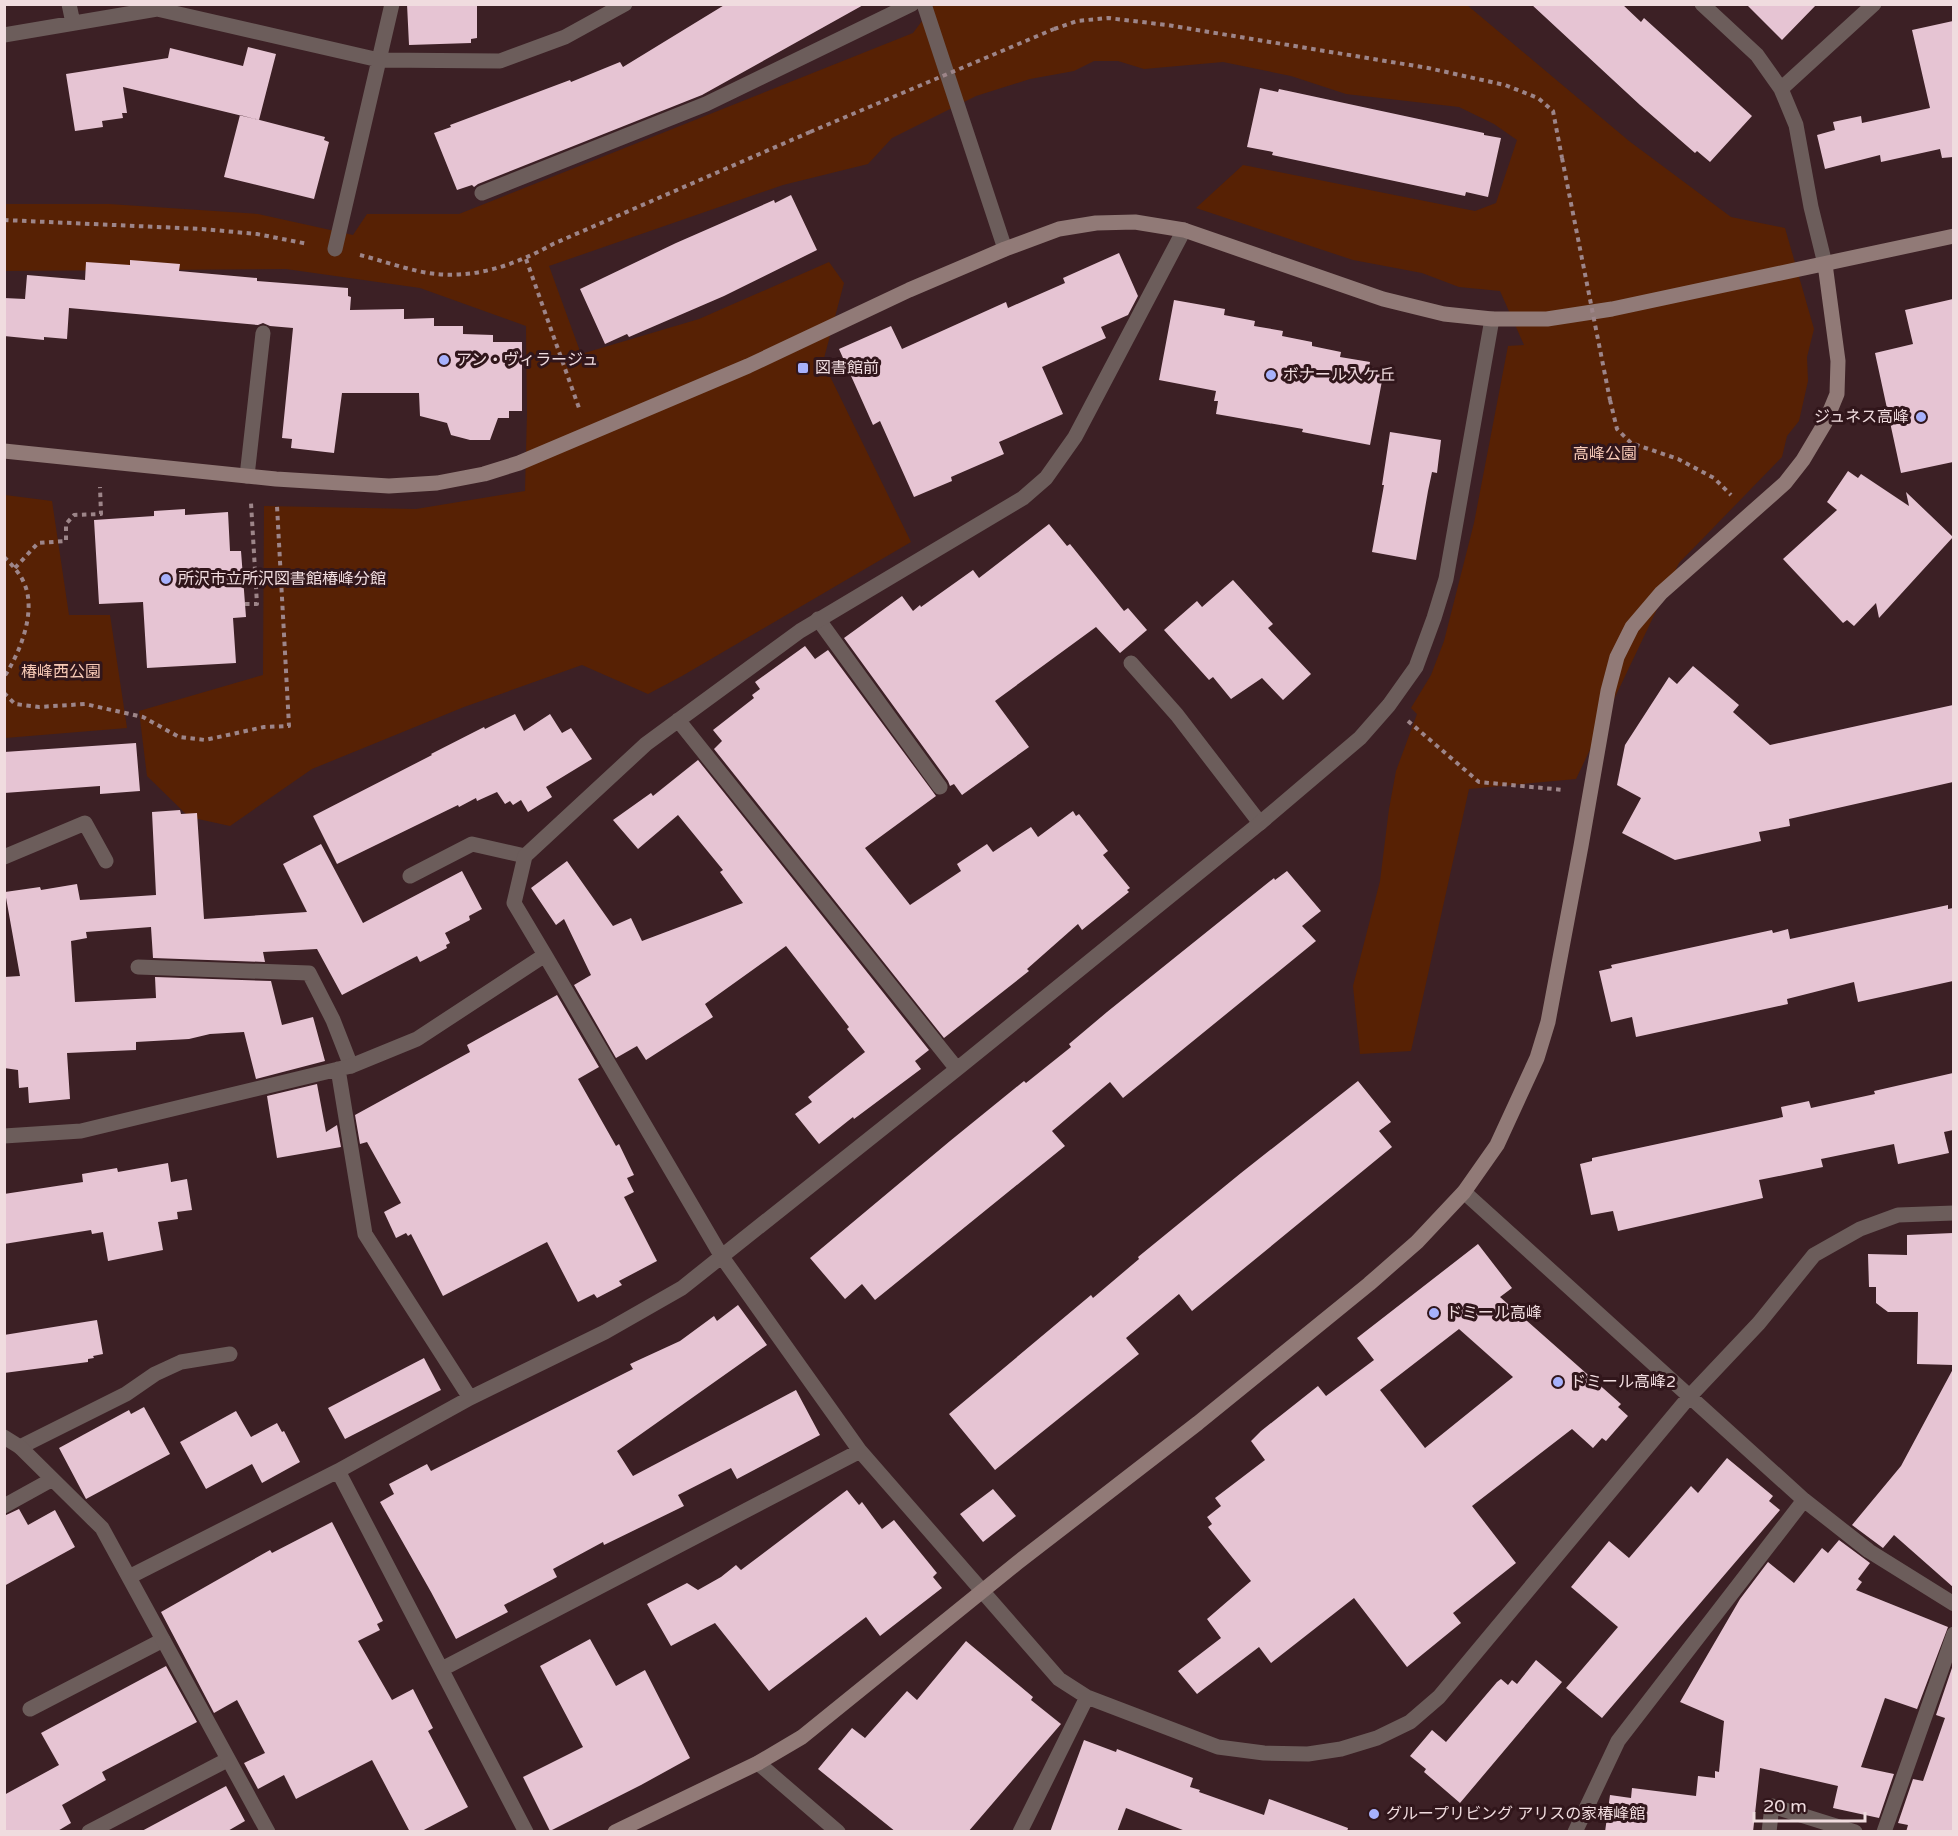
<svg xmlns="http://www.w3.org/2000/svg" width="1958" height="1836" font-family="'Varela Round','Noto Sans JP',sans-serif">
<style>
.green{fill:#572104}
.building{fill:#e6c4d3;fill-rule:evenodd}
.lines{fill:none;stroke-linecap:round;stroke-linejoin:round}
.path{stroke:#9d8589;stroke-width:4;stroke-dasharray:4.5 4.5;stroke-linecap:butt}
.lane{stroke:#6c5d5b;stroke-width:15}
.street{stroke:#6c5d5b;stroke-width:15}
.secondary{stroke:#917a77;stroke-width:15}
.path-bridge{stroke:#9d8589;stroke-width:4;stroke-dasharray:4.5 4.5;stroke-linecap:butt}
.poi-dot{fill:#a7b1fc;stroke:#31161b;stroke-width:2}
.labels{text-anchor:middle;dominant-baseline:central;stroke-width:6;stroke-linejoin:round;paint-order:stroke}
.poi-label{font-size:16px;fill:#f0dcdf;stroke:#31161b;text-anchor:start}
.park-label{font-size:16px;fill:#f7c9b6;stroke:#31161b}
</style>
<rect width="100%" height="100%" fill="#3c2025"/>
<!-- green -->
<path class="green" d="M 934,5 L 1467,5 L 1629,141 L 1731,217 L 1785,228 L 1814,329 L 1807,357 L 1808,381 L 1799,421 L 1787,436 L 1782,457 L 1679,563 L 1576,779 L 1469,789 L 1411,1051 L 1360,1054 L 1353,986 L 1380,881 L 1389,809 L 1396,771 L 1417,714 L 1411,708 L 1431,675 L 1444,641 L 1474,523 L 1508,346 L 1524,345 L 1500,291 L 1459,287 L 1422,273 L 1353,260 L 1196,208 L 1243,165 L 1475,211 L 1496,203 L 1517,140 L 1494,124 L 1459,107 L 1346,94 L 1291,76 L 1223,62 L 1144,69 L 1118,61 L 1094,61 L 1074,71 L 1030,79 L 976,96 L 892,138 L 868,164 L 783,185 L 549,266 L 581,354 L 699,319 L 829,262 L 844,283 L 823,362 L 911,542 L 682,676 L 648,694 L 582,665 L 464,707 L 312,769 L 230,826 L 189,817 L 147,776 L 139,711 L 263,675 L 264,506 L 416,509 L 525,491 L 527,413 L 526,326 L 420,288 L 286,269 L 5,271 L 4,204 L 109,204 L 258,214 L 353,235 L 367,214 L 459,214 L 913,33 Z
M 5,495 L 52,501 L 69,615 L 110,615 L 127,728 L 5,738 Z"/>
<!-- building -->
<path class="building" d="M 407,4 L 477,4 L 477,38 L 471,39 L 471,43 L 409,45 Z
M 726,4 L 865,4 L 702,95 L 478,184 L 474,187 L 472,185 L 457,190 L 434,133 L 451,127 L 450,125 L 570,80 L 571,82 L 620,62 L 623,67 Z
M 1531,4 L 1622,4 L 1641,22 L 1644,18 L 1752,116 L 1710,162 L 1697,151 L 1695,153 L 1640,105 Z
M 1746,4 L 1817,4 L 1782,40 Z
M 1953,21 L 1953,157 L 1942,158 L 1940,149 L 1881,162 L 1880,155 L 1825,169 L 1817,135 L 1835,130 L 1833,122 L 1861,116 L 1862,123 L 1930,108 L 1912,30 Z
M 248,47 L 276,54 L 259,120 L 123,87 L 127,113 L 122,113 L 123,118 L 102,121 L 103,127 L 75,131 L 66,74 L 168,58 L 170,48 L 243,66 Z
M 1260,88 L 1278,92 L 1279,89 L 1484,133 L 1484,135 L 1501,138 L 1488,197 L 1466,192 L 1465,196 L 1272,155 L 1273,152 L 1247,147 Z
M 240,115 L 325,137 L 324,140 L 329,142 L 314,199 L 224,177 Z
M 791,195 L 817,250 L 724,296 L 629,337 L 627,334 L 605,344 L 580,289 L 676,243 L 774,200 L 775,203 Z
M 1119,253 L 1138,296 L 1128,315 L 1101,327 L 1106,338 L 1042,367 L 1063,414 L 999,442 L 1004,454 L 951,477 L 952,481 L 914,497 L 880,421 L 873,425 L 839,349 L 891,326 L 902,349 L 1006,302 L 1008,308 L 1065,283 L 1063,278 Z
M 130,260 L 180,264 L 179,271 L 257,278 L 257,281 L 348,288 L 348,296 L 351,297 L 350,310 L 404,309 L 404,319 L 434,318 L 434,326 L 463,326 L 463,334 L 493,335 L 493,342 L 522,342 L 522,411 L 509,411 L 509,418 L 498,418 L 490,440 L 470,440 L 451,435 L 447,423 L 420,416 L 419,393 L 342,393 L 334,453 L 291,448 L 292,439 L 282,438 L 293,328 L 270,326 L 263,323 L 258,325 L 69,308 L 67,339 L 44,337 L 44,340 L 4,336 L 4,298 L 25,299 L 27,275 L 85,280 L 86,262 L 130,265 Z
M 1953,299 L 1953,462 L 1901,473 L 1875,353 L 1913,344 L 1905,310 Z
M 1174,300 L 1225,309 L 1224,315 L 1255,321 L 1254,326 L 1283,331 L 1282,336 L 1312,342 L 1312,346 L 1341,352 L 1340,357 L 1370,362 L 1369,367 L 1384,370 L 1370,445 L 1302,432 L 1303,429 L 1216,414 L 1218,401 L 1214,401 L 1216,391 L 1159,380 Z
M 1390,432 L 1441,440 L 1437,473 L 1432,472 L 1428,491 L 1416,560 L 1372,552 L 1384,485 L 1382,485 Z
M 1848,471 L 1858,478 L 1861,474 L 1909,506 L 1906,492 L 1953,537 L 1879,618 L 1876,603 L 1854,626 L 1847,620 L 1843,623 L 1783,559 L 1837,510 L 1827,502 Z
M 185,509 L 185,515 L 228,512 L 230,551 L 241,551 L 246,617 L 233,618 L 236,663 L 147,668 L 143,602 L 99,604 L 94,520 L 154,516 L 154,511 Z
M 1049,524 L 1067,546 L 1070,544 L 1124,611 L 1128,608 L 1147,630 L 1120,653 L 1096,627 L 995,701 L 1029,747 L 962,795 L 954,784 L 950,786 L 948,781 L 844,638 L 902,596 L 913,611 L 920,605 L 921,607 L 973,570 L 979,578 Z
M 1233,580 L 1273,624 L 1268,628 L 1311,674 L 1283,700 L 1262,678 L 1231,699 L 1213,677 L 1209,680 L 1164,630 L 1197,601 L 1202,607 Z
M 805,646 L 815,659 L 828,650 L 936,796 L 865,848 L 910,905 L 961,871 L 957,864 L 987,844 L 993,852 L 1031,827 L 1038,837 L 1073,811 L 1076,816 L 1079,814 L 1108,851 L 1103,855 L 1130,888 L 1127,890 L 1129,892 L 1082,930 L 1078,924 L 1027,969 L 1029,971 L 944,1038 L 714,749 L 722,741 L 713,730 L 754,698 L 752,695 L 760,689 L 755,682 Z
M 1693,666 L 1739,705 L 1733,712 L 1770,745 L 1953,705 L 1953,782 L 1789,819 L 1790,826 L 1759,832 L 1761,841 L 1675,860 L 1622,833 L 1641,798 L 1617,785 L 1625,745 L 1669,677 L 1677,684 Z
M 515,714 L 524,731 L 550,714 L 562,733 L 571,728 L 592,759 L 546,787 L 552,797 L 528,812 L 521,800 L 513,805 L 510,801 L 505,804 L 497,792 L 477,801 L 476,798 L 459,807 L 458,805 L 337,864 L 313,816 L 432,755 L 431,754 L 484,727 L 485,729 Z
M 136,743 L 140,791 L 100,794 L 100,786 L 4,793 L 4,752 Z
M 698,760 L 929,1050 L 915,1061 L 921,1069 L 854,1119 L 853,1117 L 819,1144 L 795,1114 L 812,1102 L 808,1097 L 865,1052 L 847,1029 L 849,1027 L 786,946 L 705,1004 L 713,1017 L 646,1060 L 637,1046 L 616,1058 L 574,985 L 591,975 L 564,919 L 556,925 L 531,888 L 567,861 L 613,926 L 631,918 L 642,941 L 743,903 L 720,872 L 723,870 L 678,815 L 638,849 L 613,820 L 651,793 L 653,796 Z
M 180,810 L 181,814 L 197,813 L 204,919 L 307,912 L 283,864 L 321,844 L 363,923 L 462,871 L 482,909 L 469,916 L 470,920 L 445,933 L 450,943 L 446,945 L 447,948 L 420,962 L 417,956 L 342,995 L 317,949 L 263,952 L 265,962 L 153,958 L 151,927 L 86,932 L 87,938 L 71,941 L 75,1002 L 156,998 L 155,977 L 271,981 L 282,1025 L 313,1017 L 325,1061 L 256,1079 L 244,1032 L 210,1034 L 189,1039 L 136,1042 L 136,1050 L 67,1053 L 70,1099 L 29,1103 L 28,1087 L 19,1088 L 18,1070 L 4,1068 L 4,977 L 20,976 L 5,892 L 40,887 L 41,890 L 77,884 L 80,900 L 156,895 L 152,812 Z
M 1287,871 L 1321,911 L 1302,926 L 1316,941 L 1123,1098 L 1110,1082 L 1052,1131 L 1065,1146 L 875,1300 L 862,1284 L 845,1299 L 810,1258 L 950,1141 L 1024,1081 L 1026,1083 L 1071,1047 L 1069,1044 L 1107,1012 L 1274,878 L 1275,880 Z
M 1948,905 L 1948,909 L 1953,908 L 1953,981 L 1858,1002 L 1854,982 L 1787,999 L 1788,1004 L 1636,1037 L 1632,1017 L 1611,1022 L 1599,971 L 1612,968 L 1611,965 L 1772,930 L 1773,933 L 1788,929 L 1790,939 Z
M 557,995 L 599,1067 L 578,1079 L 616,1146 L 619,1144 L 634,1175 L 627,1178 L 634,1192 L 624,1197 L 657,1261 L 619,1281 L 622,1285 L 597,1298 L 594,1294 L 578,1302 L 547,1242 L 443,1296 L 411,1234 L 408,1236 L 406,1233 L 396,1238 L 384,1212 L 401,1203 L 367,1142 L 360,1144 L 355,1115 L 470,1052 L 467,1045 Z
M 1953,1073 L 1953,1130 L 1944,1132 L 1949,1153 L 1898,1164 L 1894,1144 L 1821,1159 L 1823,1167 L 1759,1180 L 1763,1198 L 1618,1231 L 1613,1211 L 1591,1215 L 1580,1164 L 1592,1161 L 1592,1158 L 1783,1117 L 1781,1107 L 1809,1101 L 1811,1108 L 1875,1094 L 1874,1091 Z
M 1358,1081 L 1391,1122 L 1379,1131 L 1392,1147 L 1192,1311 L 1179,1294 L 1155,1314 L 1126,1338 L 1139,1354 L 995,1470 L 949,1414 L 1091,1295 L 1093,1298 L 1139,1259 L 1138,1257 L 1241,1173 Z
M 317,1084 L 326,1132 L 337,1125 L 341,1147 L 277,1158 L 267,1096 Z
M 168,1163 L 171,1182 L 187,1179 L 192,1210 L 177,1212 L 178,1219 L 158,1222 L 163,1250 L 108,1261 L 103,1232 L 92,1234 L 91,1230 L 4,1244 L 4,1194 L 83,1182 L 82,1174 L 117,1168 L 118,1172 Z
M 1953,1233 L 1953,1365 L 1917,1364 L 1918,1312 L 1888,1312 L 1876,1303 L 1876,1287 L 1869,1287 L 1868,1254 L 1907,1255 L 1907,1235 Z
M 1478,1244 L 1512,1288 L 1500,1297 L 1621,1404 L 1618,1407 L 1628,1416 L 1606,1441 L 1602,1438 L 1593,1448 L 1572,1429 L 1472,1506 L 1516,1563 L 1453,1613 L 1461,1623 L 1407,1667 L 1354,1598 L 1271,1663 L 1259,1647 L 1197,1694 L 1178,1671 L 1221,1638 L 1207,1619 L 1251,1581 L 1208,1527 L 1212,1524 L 1207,1517 L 1221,1506 L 1215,1498 L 1265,1460 L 1251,1441 L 1261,1431 L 1318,1386 L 1326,1396 L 1374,1360 L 1357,1338 ZM 1459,1329 L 1513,1377 L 1425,1448 L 1380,1390 Z
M 738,1305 L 767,1345 L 617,1451 L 633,1476 L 796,1390 L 820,1435 L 737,1479 L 731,1468 L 678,1495 L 684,1506 L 604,1545 L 603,1542 L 553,1569 L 557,1577 L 504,1605 L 508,1612 L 456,1639 L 431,1592 L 380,1502 L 394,1494 L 389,1484 L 427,1464 L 431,1471 L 633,1369 L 630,1364 L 680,1341 L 714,1316 L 717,1321 Z
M 97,1320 L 103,1354 L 93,1356 L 94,1358 L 88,1359 L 88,1362 L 4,1373 L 4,1335 Z
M 424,1358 L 441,1390 L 345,1439 L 328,1408 Z
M 1953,1369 L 1953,1587 L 1894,1535 L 1883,1548 L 1852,1525 L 1901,1466 Z
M 144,1407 L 170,1454 L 86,1499 L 59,1448 L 129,1410 L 131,1414 Z
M 236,1411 L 251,1437 L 277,1423 L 282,1432 L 284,1431 L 300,1462 L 262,1483 L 252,1464 L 206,1489 L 180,1442 Z
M 1727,1458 L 1773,1496 L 1769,1501 L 1780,1510 L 1602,1718 L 1566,1688 L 1618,1627 L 1571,1587 L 1609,1541 L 1629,1558 L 1691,1486 L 1698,1493 Z
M 993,1489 L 1016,1516 L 983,1542 L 960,1514 Z
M 847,1490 L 859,1505 L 862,1502 L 882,1529 L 894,1520 L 937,1573 L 933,1577 L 942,1588 L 880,1636 L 866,1617 L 769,1691 L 715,1623 L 671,1646 L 647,1604 L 687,1583 L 698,1590 L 721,1577 L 736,1565 L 741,1570 Z
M 19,1509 L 28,1525 L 55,1510 L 75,1547 L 4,1586 L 4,1516 Z
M 332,1522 L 383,1621 L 377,1624 L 380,1630 L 358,1641 L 392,1700 L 413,1689 L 433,1728 L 428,1731 L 468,1807 L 420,1832 L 410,1832 L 372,1760 L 296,1799 L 284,1775 L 258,1789 L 244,1763 L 265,1753 L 237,1700 L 214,1713 L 161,1612 L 270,1550 L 272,1553 Z
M 1839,1540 L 1870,1563 L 1858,1579 L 1862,1582 L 1856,1590 L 1948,1627 L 1917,1709 L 1885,1698 L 1861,1767 L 1894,1774 L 1879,1818 L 1833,1808 L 1838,1786 L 1760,1768 L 1753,1832 L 1605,1832 L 1610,1795 L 1631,1798 L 1632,1788 L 1696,1796 L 1698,1776 L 1715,1778 L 1715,1771 L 1719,1772 L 1724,1721 L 1680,1702 L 1740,1599 L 1768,1562 L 1794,1583 L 1822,1548 L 1828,1553 Z
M 590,1639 L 616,1686 L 645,1670 L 690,1758 L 641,1785 L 550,1831 L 523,1777 L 583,1747 L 540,1666 Z
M 966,1641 L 1033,1697 L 1031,1700 L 1061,1724 L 968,1832 L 896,1832 L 818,1769 L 852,1728 L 865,1738 L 907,1691 L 917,1700 Z
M 1536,1660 L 1562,1682 L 1460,1803 L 1424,1772 L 1426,1769 L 1410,1756 L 1432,1730 L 1446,1742 L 1497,1682 L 1501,1679 L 1508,1685 L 1512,1680 L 1517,1684 Z
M 1953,1665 L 1953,1832 L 1906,1832 L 1908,1825 L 1898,1823 L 1913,1779 L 1923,1781 L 1945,1718 L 1936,1715 Z
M 166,1666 L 197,1722 L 102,1772 L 106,1780 L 62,1805 L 71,1823 L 56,1832 L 4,1832 L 4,1795 L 59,1765 L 41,1733 Z
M 1084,1740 L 1116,1752 L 1117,1749 L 1193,1778 L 1190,1787 L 1200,1790 L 1199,1792 L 1264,1815 L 1269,1799 L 1348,1828 L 1347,1832 L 1188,1832 L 1126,1808 L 1117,1832 L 1050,1832 Z
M 226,1786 L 245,1821 L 226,1832 L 140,1832 Z"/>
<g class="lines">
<!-- path -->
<path class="path" d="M 1054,29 L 1077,21 L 1108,18 L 1167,25 L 1428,68 L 1505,85 L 1538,98 L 1553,111 L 1562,158
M 4,220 L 202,229 L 257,234 L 308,244
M 360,255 C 384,261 413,272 437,274 C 478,278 517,264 553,244 L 810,132
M 526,259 L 579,408
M 1610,400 L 1617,429 L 1631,443 L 1678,459 L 1714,478 L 1731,495
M 4,557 C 12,565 20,573 24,583 C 37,611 20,653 4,677
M 15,568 L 38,543 L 66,541 L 66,524 L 74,515 L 101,514 L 100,487
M 256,582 L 281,581
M 245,604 L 257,604 L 251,503
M 4,693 L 15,704 L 39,707 L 85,704 L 143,717 L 179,737 L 205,740 L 264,727 L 289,726 L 277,506
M 1408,721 L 1479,782 L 1564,790"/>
<!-- lane -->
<path class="lane" d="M 482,193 L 706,104 L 912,4
M 247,476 L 263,333
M 818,619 L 940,787
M 1131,663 L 1177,715 L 1260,823
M 410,876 L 472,844 L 525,856
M 138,967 L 309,973 L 333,1020 L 351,1066
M 20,1447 L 126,1394 L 155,1374 L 181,1362 L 230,1354
M 30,1709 L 163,1640
M 89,1832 L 227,1760"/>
<!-- street -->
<path class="street" d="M 69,4 L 73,23
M 924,4 L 1005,249
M 1702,4 L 1757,55 L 1781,89 L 1796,125 L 1811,207 L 1825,264
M 4,35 L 157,9 L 379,60 L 500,61 L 565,37 L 625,4
M 1781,89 L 1874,4
M 335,249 L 392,4
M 678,720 L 957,1069
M 4,857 L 85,823 L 106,861
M 545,955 L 722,1257 L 860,1451
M 338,1069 L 365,1234 L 470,1398
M 4,1136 L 81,1131 L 351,1066 L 417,1039 L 545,955 L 514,903 L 525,856 L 646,744 L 800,631 L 1023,498 L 1046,478 L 1075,437 L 1184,230
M 1464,1192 L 1804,1500 L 1869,1551 L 1954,1604
M 4,1437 L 20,1447 L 102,1528 L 268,1832
M 338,1471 L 526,1832
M 4,1506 L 51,1480
M 129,1577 L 338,1471 L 470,1398 L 605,1332 L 682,1288 L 957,1069 L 1260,823 L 1360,738 L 1389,705 L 1416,667 L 1434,618 L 1446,579 L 1492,319
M 442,1669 L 860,1451 L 1059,1679 L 1087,1697 L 1218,1747 L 1264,1753 L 1308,1754 L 1341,1749 L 1377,1738 L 1410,1722 L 1439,1697 L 1689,1397 L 1759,1323 L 1814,1255 L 1860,1229 L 1898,1215 L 1954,1213
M 758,1763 L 838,1832
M 1020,1832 L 1087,1697
M 1575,1832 L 1618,1741 L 1804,1500
M 1769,1832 L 1772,1806 L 1855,1832
M 1884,1832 L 1954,1634"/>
<!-- secondary -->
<path class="secondary" d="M 4,451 L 276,479 L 389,486 L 437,483 L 484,474 L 519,463 L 748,366 L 909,290 L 1005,249 L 1059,229 L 1096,223 L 1135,222 L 1184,230 L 1383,299 L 1444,314 L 1492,319 L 1547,319 L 1612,309 L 1954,236
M 615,1832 L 758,1763 L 802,1737 L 1017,1563 L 1198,1423 L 1369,1284 L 1417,1242 L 1464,1192 L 1497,1145 L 1537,1058 L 1548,1022 L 1581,846 L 1608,691 L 1617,657 L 1632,627 L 1661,593 L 1785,483 L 1803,460 L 1825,423 L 1837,394 L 1838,361 L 1825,264"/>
<!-- path-bridge -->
<path class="path-bridge" d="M 810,132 L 1054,29
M 1562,158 L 1610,400"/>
</g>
<!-- markers -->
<g class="poi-dot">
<circle cx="444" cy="360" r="6"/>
<rect x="797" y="362" width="12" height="12" rx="3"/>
<circle cx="1271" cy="375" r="6"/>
<circle cx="1921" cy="417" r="6"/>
<circle cx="166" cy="579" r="6"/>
<circle cx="1434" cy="1313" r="6"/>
<circle cx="1558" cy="1382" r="6"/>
<circle cx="1374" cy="1814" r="6"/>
</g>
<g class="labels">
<!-- poi labels -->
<g class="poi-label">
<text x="456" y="360">アン・ヴィラージュ</text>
<text x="815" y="368">図書館前</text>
<text x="1283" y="375">ボナール入ケ丘</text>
<text x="1909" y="417" text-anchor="end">ジュネス高峰</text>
<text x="178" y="579">所沢市立所沢図書館椿峰分館</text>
<text x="1446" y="1313">ドミール高峰</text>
<text x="1570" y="1382">ドミール高峰2</text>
<text x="1386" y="1814">グループリビング アリスの家椿峰館</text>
</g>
<!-- park labels -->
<g class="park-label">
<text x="1605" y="454">高峰公園</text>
<text x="61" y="672">椿峰西公園</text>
</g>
</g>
<!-- border -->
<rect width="1958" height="1836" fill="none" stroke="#f0dcdf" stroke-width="12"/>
<!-- scale -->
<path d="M1754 1812v9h111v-9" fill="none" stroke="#f0dcdf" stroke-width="3"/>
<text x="1763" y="1812" font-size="18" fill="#f0dcdf" stroke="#31161b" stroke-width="4.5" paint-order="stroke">20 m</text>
</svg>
